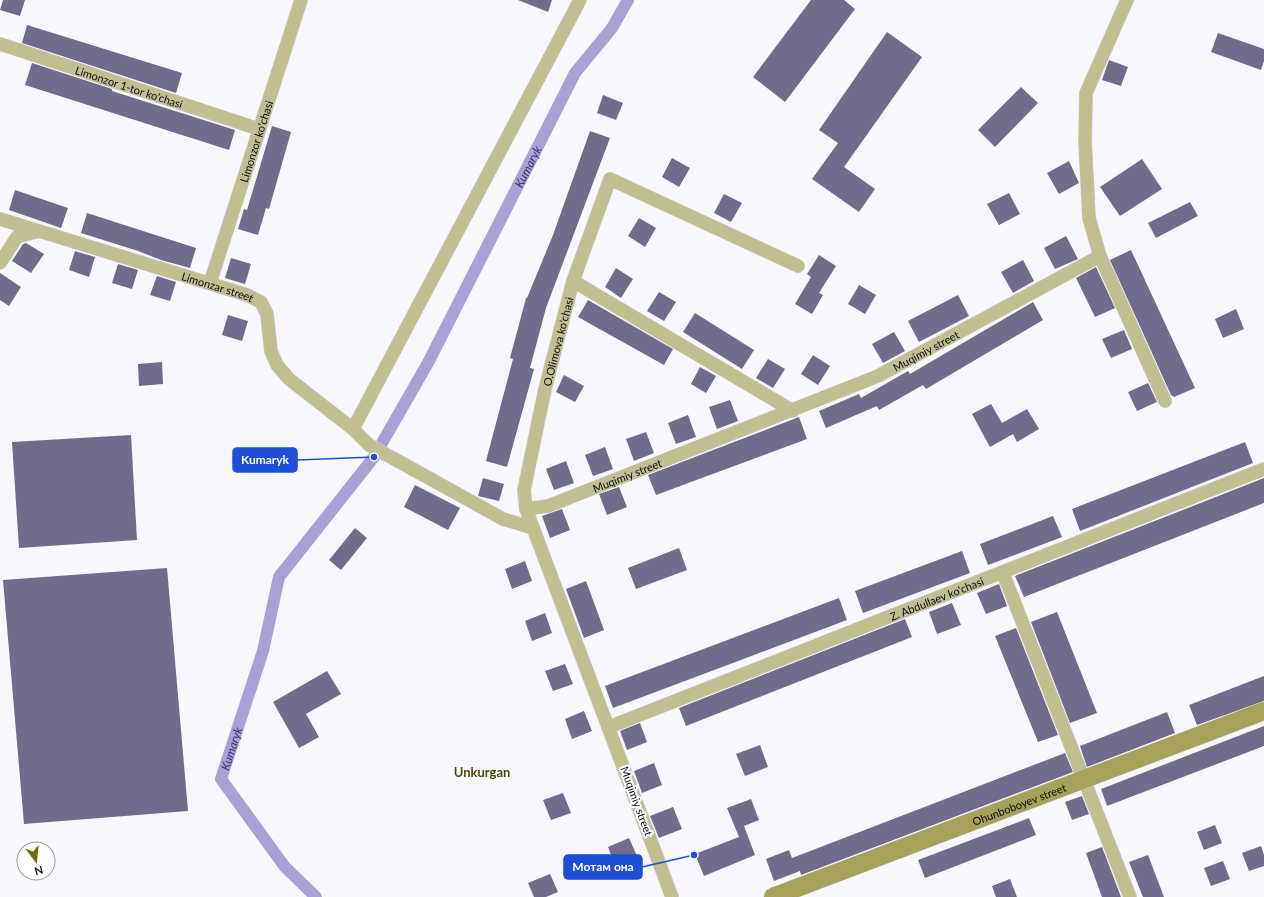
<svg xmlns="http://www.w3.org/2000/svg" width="1264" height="897" font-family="Lato,sans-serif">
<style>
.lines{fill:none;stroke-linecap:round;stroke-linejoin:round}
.canal{stroke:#aaa0d6;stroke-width:12}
.building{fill:#716c8b}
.minor-casing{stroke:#d2d1d9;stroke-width:14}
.secondary-casing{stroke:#d2d1d9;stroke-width:19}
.minor{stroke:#c1bf90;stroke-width:13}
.secondary{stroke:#a6a25a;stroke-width:18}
.labels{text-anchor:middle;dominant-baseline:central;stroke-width:4;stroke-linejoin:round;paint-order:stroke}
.street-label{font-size:11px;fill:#0c0a15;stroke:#fff}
.water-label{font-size:12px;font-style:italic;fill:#3f2d6e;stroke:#fff}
.quarter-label{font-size:13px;font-weight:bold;fill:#4c4806;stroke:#fff}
.leader{fill:none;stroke:#1d4ed8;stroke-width:1.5}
.callout-dot{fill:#1d4ed8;stroke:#fff;stroke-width:1.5}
.callout{fill:#1d4ed8;stroke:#1d4ed8;stroke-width:1.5}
.callout-label{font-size:12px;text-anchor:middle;font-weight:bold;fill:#fff}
</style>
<rect width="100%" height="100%" fill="#f8f7fe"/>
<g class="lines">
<!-- canal -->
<path class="canal" id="s1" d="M 316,897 L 285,867 L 221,779 L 263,651 L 279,577 L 374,457 L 429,361 L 575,73 L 612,28 L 628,0"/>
</g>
<!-- building -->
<path class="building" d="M 3,0 L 25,0 L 20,16 L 0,10 Z
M 518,0 L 552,0 L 548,12 Z
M 811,0 L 844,0 L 855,9 L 785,102 L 753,77 Z
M 27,25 L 182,73 L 176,93 L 22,43 Z
M 887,32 L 922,57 L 844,167 L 875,189 L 859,212 L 812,179 L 838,143 L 819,130 Z
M 1218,33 L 1264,49 L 1264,61 L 1261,70 L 1211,52 Z
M 1109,60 L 1128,67 L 1121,86 L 1102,80 Z
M 32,63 L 112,89 L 112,91 L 235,130 L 229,150 L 25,85 Z
M 1021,87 L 1038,103 L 995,147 L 978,130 Z
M 603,95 L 623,103 L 616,120 L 597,113 Z
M 272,126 L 291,132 L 269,209 L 266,208 L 258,235 L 238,229 L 244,209 L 247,210 Z
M 590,131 L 610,138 L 546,308 L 530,368 L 534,369 L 507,467 L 486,461 L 513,359 L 510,358 L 526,298 L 527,298 L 553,235 Z
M 672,158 L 690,168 L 679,187 L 662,177 Z
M 1142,159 L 1162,189 L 1120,216 L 1100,187 Z
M 1069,161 L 1079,183 L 1059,194 L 1047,173 Z
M 15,190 L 68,208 L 61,228 L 9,210 Z
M 1009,193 L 1020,214 L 999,225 L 987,204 Z
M 724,194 L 742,203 L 731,222 L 714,213 Z
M 1190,202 L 1198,216 L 1156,238 L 1148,223 Z
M 87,213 L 196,248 L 190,268 L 161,260 L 138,251 L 81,233 Z
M 639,218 L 656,228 L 645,247 L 628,236 Z
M 1066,236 L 1078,259 L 1055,269 L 1044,248 Z
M 26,243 L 44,254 L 31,273 L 12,261 L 23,244 Z
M 1131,250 L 1195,388 L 1174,397 L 1171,395 L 1110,260 Z
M 75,251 L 95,257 L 89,277 L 69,270 Z
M 819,255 L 836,266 L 819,293 L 823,295 L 812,314 L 795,304 L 811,277 L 807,274 Z
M 231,258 L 251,264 L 245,284 L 225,278 Z
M 1023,260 L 1034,281 L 1013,293 L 1001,272 Z
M 118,264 L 138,270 L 132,289 L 112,283 Z
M 1096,267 L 1115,308 L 1095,317 L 1076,278 Z
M 616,268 L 633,279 L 621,298 L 605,287 Z
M 0,273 L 21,287 L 9,306 L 0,300 Z
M 157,276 L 176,282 L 170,301 L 150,295 Z
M 859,285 L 876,295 L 865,314 L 848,304 Z
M 659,292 L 676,302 L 664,321 L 647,311 Z
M 958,295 L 969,316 L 919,342 L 908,321 Z
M 588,300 L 673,349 L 664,365 L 578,317 Z
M 1033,302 L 1043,320 L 926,389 L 923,385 L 879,410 L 877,406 L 826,428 L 819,411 L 859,394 L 861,398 L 908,371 L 910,374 Z
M 1236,309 L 1244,329 L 1223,338 L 1215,319 Z
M 695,313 L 754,350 L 742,369 L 683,332 Z
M 228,315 L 248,321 L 242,341 L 222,335 Z
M 1124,330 L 1132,349 L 1111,358 L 1102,339 Z
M 894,332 L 905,351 L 883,363 L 872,344 Z
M 813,355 L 830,366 L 818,385 L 801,374 Z
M 768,359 L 785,369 L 773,388 L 756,378 Z
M 162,362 L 163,384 L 139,386 L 138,364 Z
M 700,367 L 716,376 L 706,393 L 691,384 Z
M 564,375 L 584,386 L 575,402 L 556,392 Z
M 1148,383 L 1157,402 L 1137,411 L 1128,392 Z
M 730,400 L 738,421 L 717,429 L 709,407 Z
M 991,404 L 1002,423 L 1027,409 L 1039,429 L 1017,442 L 1013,434 L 990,447 L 972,414 Z
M 688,415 L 696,437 L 676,444 L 668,423 Z
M 799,417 L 807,439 L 656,495 L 648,475 Z
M 646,432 L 654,453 L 634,461 L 626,439 Z
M 131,435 L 137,540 L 19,548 L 12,442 Z
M 1245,442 L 1253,463 L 1080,531 L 1072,509 Z
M 605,447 L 613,469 L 593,476 L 585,455 Z
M 566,461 L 574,483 L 554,490 L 546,469 Z
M 483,478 L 504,484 L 499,501 L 478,496 Z
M 1264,478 L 1264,503 L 1024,597 L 1015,576 Z
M 415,485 L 460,508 L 448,530 L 404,507 Z
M 619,487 L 627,507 L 607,515 L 599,494 Z
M 562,509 L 570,530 L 550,538 L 542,516 Z
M 1053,516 L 1062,537 L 988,565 L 980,544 Z
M 355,528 L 367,538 L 341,570 L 329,560 Z
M 679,548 L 687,570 L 636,589 L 628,568 Z
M 962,551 L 970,573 L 863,613 L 855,591 Z
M 525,561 L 532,581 L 512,589 L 505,569 Z
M 167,568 L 188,811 L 24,824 L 3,580 Z
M 586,581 L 604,630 L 584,638 L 566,589 Z
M 999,584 L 1007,606 L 986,614 L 977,593 Z
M 839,598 L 847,620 L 613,708 L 605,686 Z
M 952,603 L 961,625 L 937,634 L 929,612 Z
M 1057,612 L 1097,713 L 1070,723 L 1031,622 Z
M 545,613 L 552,633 L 532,641 L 525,621 Z
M 905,619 L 912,637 L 686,726 L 679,708 Z
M 1016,628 L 1058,735 L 1038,742 L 995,636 Z
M 565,664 L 573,684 L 553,691 L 545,671 Z
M 327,671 L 341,694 L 306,714 L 319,737 L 299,748 L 273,702 Z
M 1264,676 L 1264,701 L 1197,725 L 1189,705 Z
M 584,711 L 592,731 L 572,739 L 565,719 Z
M 1167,712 L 1175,733 L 1087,767 L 1080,746 Z
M 640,723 L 647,742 L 627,750 L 620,731 Z
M 1264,726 L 1264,746 L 1107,806 L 1101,789 Z
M 760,745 L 768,767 L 745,776 L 736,754 Z
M 1065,753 L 1073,772 L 801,875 L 800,871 L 774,881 L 766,859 L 789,850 L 792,858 Z
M 654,763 L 662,785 L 642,793 L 634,771 Z
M 563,793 L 571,813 L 551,820 L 543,800 Z
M 1082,796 L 1089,814 L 1072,820 L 1065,802 Z
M 751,799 L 759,820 L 744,826 L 755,855 L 704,876 L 695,854 L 739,837 L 727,808 Z
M 673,807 L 682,829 L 659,838 L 650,816 Z
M 1029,818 L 1036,835 L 925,878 L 918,860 Z
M 1215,825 L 1222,843 L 1204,850 L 1197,832 Z
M 629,838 L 637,856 L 615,866 L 608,847 Z
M 1261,846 L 1264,855 L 1264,866 L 1249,871 L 1242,853 Z
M 1102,847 L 1121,897 L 1102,897 L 1086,853 Z
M 1148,855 L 1164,897 L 1143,897 L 1129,862 Z
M 1223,861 L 1230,879 L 1211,886 L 1204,868 Z
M 550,874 L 558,892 L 546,897 L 534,897 L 528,883 Z
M 1010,879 L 1017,897 L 996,897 L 992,886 Z"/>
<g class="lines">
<!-- minor casing -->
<g class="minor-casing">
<g id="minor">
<path d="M 1127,0 L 1086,93 L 1085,141 L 1089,218 L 1100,256 L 1165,401"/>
<path id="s2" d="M 0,44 L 259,129"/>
<path id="s3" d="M 0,219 L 247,295 L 261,302 L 267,314 L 271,351 L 277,365 L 289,379 L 353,429 L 369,445 L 503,519 L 533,528"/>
<path d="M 0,263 L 17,237 L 39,231"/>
<path d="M 573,281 L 793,411"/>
<path id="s4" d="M 210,283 L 301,0"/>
<path d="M 353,429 L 580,0"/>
<path id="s5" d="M 526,509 L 548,506 L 878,376 L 1100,256"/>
<path d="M 1003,573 L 1130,897"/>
<path id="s6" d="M 609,727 L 1264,469"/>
<path id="s7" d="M 672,897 L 526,509 L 524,490 L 545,389 L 573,281 L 610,179 L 798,266"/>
</g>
</g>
<!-- secondary casing -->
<g class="secondary-casing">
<g id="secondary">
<path id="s8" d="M 773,897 L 1264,711"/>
</g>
</g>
<!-- minor -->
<use href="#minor" class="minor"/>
<!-- secondary -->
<use href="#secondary" class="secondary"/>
</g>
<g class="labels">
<!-- street labels -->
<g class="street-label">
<text stroke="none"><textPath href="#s2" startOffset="136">Limonzor 1-tor ko'chasi</textPath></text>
<text stroke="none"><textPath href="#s4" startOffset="149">Limonzor ko'chasi</textPath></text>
<text stroke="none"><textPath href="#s3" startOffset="228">Limonzar street</textPath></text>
<text stroke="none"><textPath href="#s7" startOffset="586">O.Olimova ko'chasi</textPath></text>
<text stroke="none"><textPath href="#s5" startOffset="431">Muqimiy street</textPath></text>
<text stroke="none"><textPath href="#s5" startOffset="107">Muqimiy street</textPath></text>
<text stroke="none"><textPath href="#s6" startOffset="352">Z. Abdullaev ko'chasi</textPath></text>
<text transform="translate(637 801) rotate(70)">Muqimiy street</text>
<text stroke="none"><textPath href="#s8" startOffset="263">Ohunboboyev street</textPath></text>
</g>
<!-- water labels -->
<g class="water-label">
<text stroke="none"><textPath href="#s1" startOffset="844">Kumaryk</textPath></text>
<text stroke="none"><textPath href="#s1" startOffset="184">Kumaryk</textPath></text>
</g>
<!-- quarter labels -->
<g class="quarter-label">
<text x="482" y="772">Unkurgan</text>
</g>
</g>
<!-- callouts -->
<path class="leader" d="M374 457L297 460M694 855L642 867"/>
<g class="callout-dot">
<circle cx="374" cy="457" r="4"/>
<circle cx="694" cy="855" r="4"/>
</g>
<g class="callout">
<rect x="233" y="448" width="64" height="24" rx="4"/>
<rect x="564" y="855" width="78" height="24" rx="4"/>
</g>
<g class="callout-label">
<text x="265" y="464">Kumaryk</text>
<text x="603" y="871">Мотам она</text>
</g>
<!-- north arrow -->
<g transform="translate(36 861) rotate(164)"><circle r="19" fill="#ffffff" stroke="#9e9da1"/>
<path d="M0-3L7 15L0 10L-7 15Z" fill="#736d0a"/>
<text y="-6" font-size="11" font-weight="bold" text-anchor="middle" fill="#0c0a15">N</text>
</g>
</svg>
